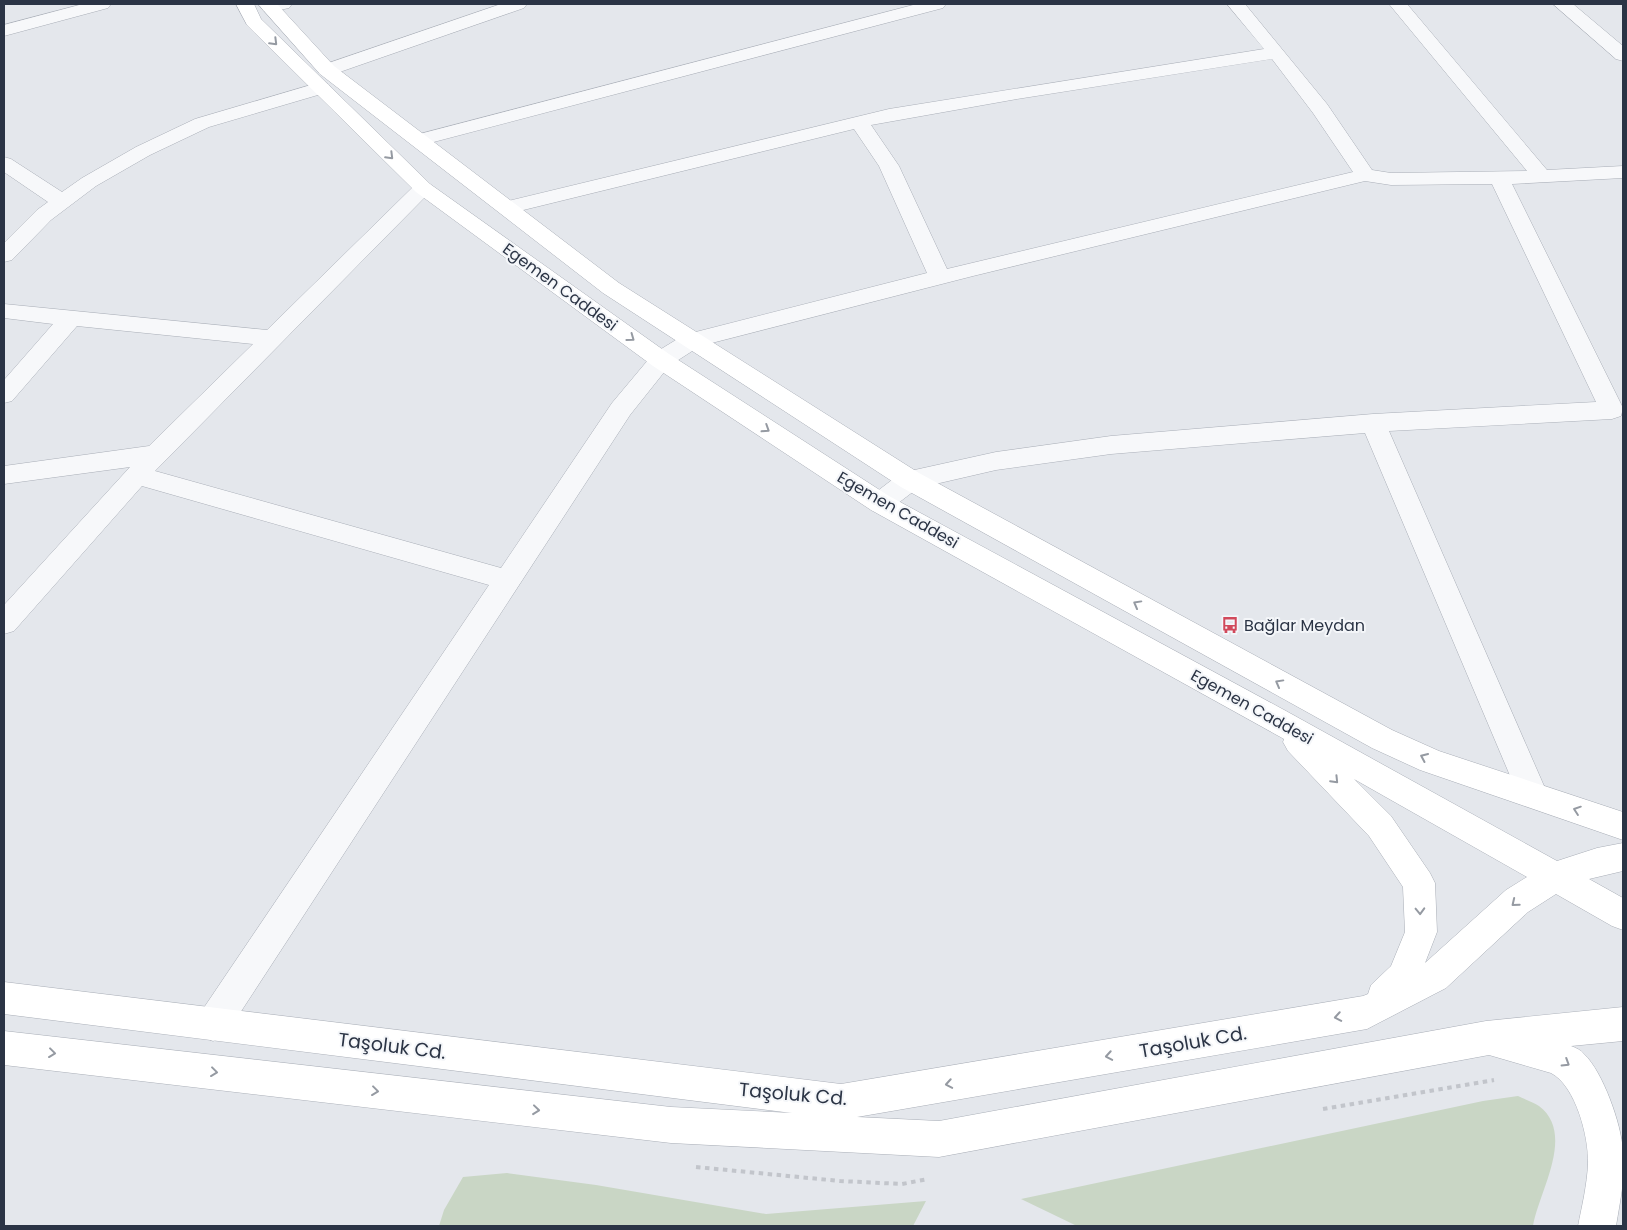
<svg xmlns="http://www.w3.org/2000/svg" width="1627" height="1230" font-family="Poppins,sans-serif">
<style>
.green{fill:#c9d6c5}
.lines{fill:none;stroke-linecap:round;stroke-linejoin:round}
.street-casing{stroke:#a9aeb7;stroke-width:1}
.secondary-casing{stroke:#a9aeb7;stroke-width:1}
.path{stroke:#c2c5cb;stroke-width:4;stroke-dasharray:4.5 4.5;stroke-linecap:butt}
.street{fill:#f7f8fa;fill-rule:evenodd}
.secondary{fill:#fff;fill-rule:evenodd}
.oneway{stroke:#959aa2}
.labels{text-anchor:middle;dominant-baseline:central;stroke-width:4;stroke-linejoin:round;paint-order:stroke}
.street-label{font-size:16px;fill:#2b3445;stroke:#f4f6f9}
.poi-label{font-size:16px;fill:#2b3445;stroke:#f4f6f9;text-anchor:start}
.near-street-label{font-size:19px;fill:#2b3445;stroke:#f4f6f9}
</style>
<rect width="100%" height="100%" fill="#e4e7ec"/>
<!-- green -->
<path class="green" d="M 1518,1096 C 1524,1099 1533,1102 1539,1106 C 1576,1134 1539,1191 1533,1226 L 1077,1226 L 1021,1199 L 1483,1101 Z
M 507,1173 L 596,1185 L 766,1214 L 926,1201 L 913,1226 L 439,1226 L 444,1210 L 463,1177 Z"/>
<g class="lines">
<!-- street casing -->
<g class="street-casing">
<path id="street" d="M 83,4 L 111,4 L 108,8 L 4,36 L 4,25 Z
M 263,4 L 292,4 L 289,8 L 270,12 L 264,11 L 261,7 Z
M 501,4 L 527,4 L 524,8 L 334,74 L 327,76 L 320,74 L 318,70 L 320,66 Z
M 917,4 L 946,4 L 943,8 L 426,144 L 419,146 L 412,144 L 409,140 L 412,136 Z
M 1227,4 L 1245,4 L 1327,104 L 1372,170 L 1391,173 L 1527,171 L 1389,4 L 1407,4 L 1547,170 L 1623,166 L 1623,178 L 1512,184 L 1623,408 L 1621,416 L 1612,419 L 1389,431 L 1548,795 L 1544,804 L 1533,808 L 1522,804 L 1365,433 L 1111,454 L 996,470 L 918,488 L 889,510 L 880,513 L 871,510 L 867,503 L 871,496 L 901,473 L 996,452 L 1111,436 L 1373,414 L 1596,402 L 1492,184 L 1391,185 L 1365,181 L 973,276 L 700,346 L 669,366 L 630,415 L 225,1036 L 213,1041 L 201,1036 L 196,1024 L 201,1012 L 489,585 L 142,486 L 14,631 L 4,634 L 4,605 L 130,467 L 4,484 L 4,466 L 149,446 L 253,344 L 77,326 L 12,401 L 4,403 L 4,380 L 53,324 L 4,318 L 4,304 L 267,330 L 416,184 L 423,182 L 430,184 L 433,188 L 430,192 L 155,471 L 501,568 L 612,403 L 653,354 L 684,335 L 927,273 L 879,166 L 854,129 L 507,214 L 500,213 L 496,208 L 500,203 L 889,109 L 1264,49 ZM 1272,59 L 1313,113 L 1353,172 L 947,269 L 899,166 L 871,125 L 1017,99 Z
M 1553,4 L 1573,4 L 1623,46 L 1623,61 L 1616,59 Z
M 321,82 L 328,84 L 331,88 L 328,92 L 209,127 L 150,155 L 96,186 L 51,220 L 12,260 L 4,262 L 4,243 L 37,210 L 48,202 L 4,172 L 4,157 L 11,159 L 62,192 L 82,178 L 136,147 L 195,119 Z"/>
</g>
<!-- secondary casing -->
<g class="secondary-casing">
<path id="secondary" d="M 236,4 L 254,4 L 261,19 L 430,184 L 669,354 L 889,496 L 1286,711 L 1557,861 L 1597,848 L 1623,843 L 1623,871 L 1589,879 L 1623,898 L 1623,930 L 1612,926 L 1556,894 L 1528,912 L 1446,988 L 1367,1029 L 857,1117 L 939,1121 L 1486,1021 L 1623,1007 L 1623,1041 L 1571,1046 C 1576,1048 1581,1050 1584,1054 C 1603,1072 1621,1124 1623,1150 C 1626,1175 1620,1201 1616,1226 L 1578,1226 C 1582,1206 1587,1185 1588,1164 C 1589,1138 1576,1086 1551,1073 L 1489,1055 L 939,1157 L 671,1143 L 4,1065 L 4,1031 L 671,1107 L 792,1113 L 4,1014 L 4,982 L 841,1084 L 1363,996 L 1368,994 L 1371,985 L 1391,966 L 1405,932 L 1403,887 L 1369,836 L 1288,751 L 1283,742 L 1284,739 L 871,510 L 653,366 L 416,192 L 247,25 ZM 1354,779 L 1527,877 L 1506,890 L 1425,963 L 1437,932 L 1435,883 L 1430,873 L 1391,816 Z
M 258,4 L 277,4 L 334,66 L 619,283 L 919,473 L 1392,730 L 1439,751 L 1623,812 L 1623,840 L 1420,770 L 1372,748 L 901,487 L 603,293 L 320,74 Z"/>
</g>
<!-- path -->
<path class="path" d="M 1323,1109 L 1494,1080
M 696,1167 L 840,1181 L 902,1184 L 928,1179"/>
<!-- street -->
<use href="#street" class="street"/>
<!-- secondary -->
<use href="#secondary" class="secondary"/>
</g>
<!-- one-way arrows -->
<defs><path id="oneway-chevron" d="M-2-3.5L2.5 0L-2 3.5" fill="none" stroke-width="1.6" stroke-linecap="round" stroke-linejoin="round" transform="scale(1.25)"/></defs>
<g class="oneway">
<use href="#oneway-chevron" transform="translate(274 42) rotate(45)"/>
<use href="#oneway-chevron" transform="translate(390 156) rotate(45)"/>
<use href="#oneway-chevron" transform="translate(631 338) rotate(36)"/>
<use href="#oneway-chevron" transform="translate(766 429) rotate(33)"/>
<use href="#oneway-chevron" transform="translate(1137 604) rotate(-151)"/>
<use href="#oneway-chevron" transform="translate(1279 683) rotate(-151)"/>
<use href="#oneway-chevron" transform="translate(1424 757) rotate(-156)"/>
<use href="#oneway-chevron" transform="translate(1335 780) rotate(46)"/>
<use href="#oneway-chevron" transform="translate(1577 810) rotate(-161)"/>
<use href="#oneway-chevron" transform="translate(1515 903) rotate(141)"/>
<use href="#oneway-chevron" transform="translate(1420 911) rotate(88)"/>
<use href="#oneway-chevron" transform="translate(1338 1017) rotate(170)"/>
<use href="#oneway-chevron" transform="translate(52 1053) rotate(7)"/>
<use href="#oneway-chevron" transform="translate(1109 1056) rotate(170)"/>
<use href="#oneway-chevron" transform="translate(1566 1063) rotate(32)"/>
<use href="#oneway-chevron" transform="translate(214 1072) rotate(7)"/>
<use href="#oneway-chevron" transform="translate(949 1084) rotate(170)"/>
<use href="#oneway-chevron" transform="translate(375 1091) rotate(7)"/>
<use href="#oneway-chevron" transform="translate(536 1110) rotate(6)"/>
</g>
<!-- icons -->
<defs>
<g id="bus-bare" transform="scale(1.35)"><path d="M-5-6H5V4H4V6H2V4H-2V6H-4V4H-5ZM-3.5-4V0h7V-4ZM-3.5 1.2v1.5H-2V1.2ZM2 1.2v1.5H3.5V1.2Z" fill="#d1495b" stroke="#f4f6f9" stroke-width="2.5" paint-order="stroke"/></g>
</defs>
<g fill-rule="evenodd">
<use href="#bus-bare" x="1230" y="625"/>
</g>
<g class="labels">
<!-- street labels -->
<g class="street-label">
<text transform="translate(560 287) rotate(36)">Egemen Caddesi</text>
<text transform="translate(898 510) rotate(30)">Egemen Caddesi</text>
<text transform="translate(1252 707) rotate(29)">Egemen Caddesi</text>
</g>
<!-- poi labels -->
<g class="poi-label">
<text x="1244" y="625">Bağlar Meydan</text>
</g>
<!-- near-street labels -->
<g class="near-street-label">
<text transform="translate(1193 1042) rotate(-10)">Taşoluk Cd.</text>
<text transform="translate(392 1046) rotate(7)">Taşoluk Cd.</text>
<text transform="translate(793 1094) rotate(5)">Taşoluk Cd.</text>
</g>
</g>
<!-- border -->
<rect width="1627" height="1230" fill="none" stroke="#2b3445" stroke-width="10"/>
</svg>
